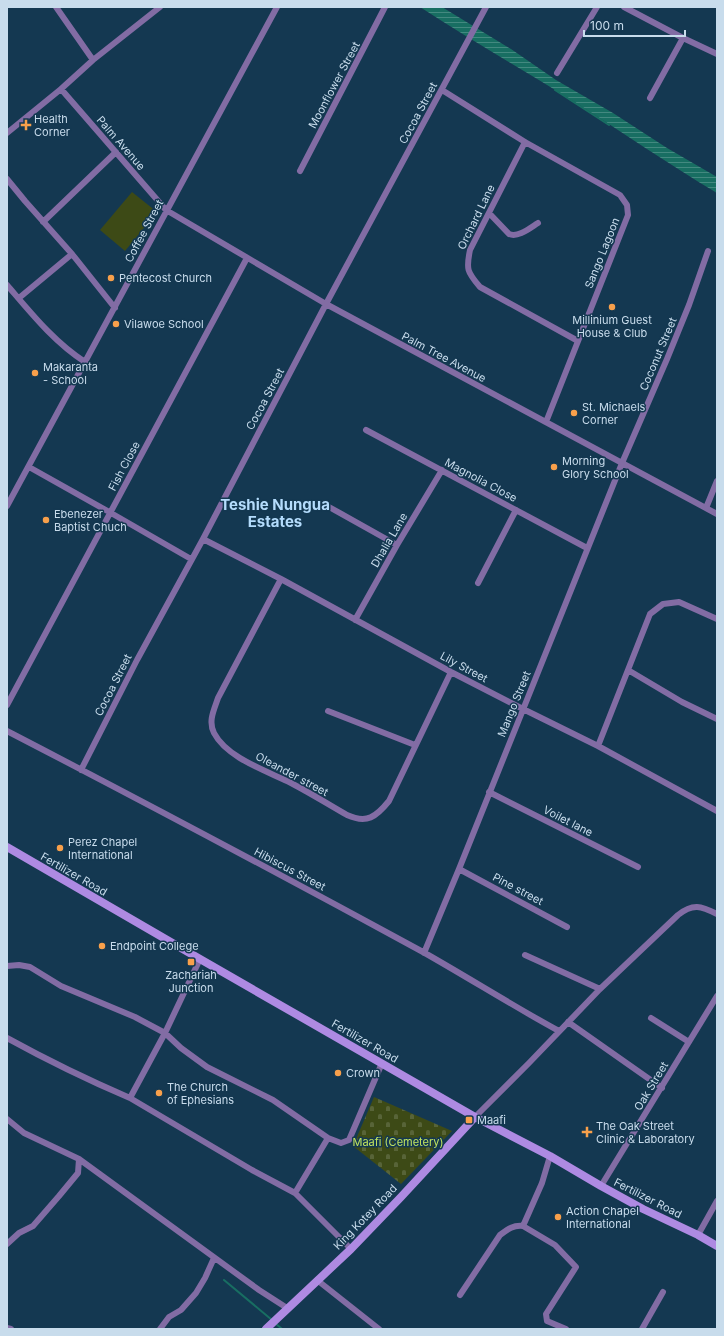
<svg xmlns="http://www.w3.org/2000/svg" width="724" height="1336" font-family="Inter,sans-serif">
<style>
.cemetery{fill:url(#cemetery-stones)}
.pitch{fill:#3d4a16}
.water{fill:url(#water-rules)}
.lines{fill:none;stroke-linecap:round;stroke-linejoin:round}
.stream{stroke:#186e62;stroke-width:2}
.street{stroke:#826ca4;stroke-width:6}
.secondary{stroke:#ae8ae2;stroke-width:8}
.poi-dot{fill:#f8a04b;stroke:#143851;stroke-width:1.5}
.labels{text-anchor:middle;dominant-baseline:central;stroke-width:3;stroke-linejoin:round;paint-order:stroke}
.street-label{font-size:11px;fill:#c8dcec;stroke:#143851}
.poi-label{font-size:11px;fill:#c8dcec;stroke:#143851;text-anchor:start}
.park-label{font-size:11px;fill:#c1e35e;stroke:#143851}
.district-label{font-size:15px;font-weight:bold;fill:#b4dcfc;stroke:#143851}
</style>
<defs>
<pattern id="cemetery-stones" width="16" height="16" patternUnits="userSpaceOnUse"><rect width="16" height="16" fill="#3d4a16"/><path d="M2 7V4a2 2 0 0 1 4 0v3zM10 15v-3a2 2 0 0 1 4 0v3z" fill="#586438"/></pattern>
<pattern id="water-rules" width="6" height="5" patternUnits="userSpaceOnUse"><rect width="6" height="5" fill="#186e62"/><path d="M0 2.5h6" fill="none" stroke="#438980"/></pattern>
</defs>
<rect width="100%" height="100%" fill="#143851"/>
<!-- cemetery -->
<path class="cemetery" d="M 374,1097 L 452,1131 L 401,1184 L 353,1146 Z"/>
<!-- pitch -->
<path class="pitch" d="M 132,192 L 157,212 L 125,251 L 100,230 Z"/>
<!-- water -->
<path class="water" d="M 420,7 L 442,7 L 511,49 L 556,80 L 613,113 L 667,148 L 717,177 L 717,193 C 668,164 621,131 573,101 C 522,69 470,40 420,7 Z"/>
<g class="lines">
<!-- stream -->
<path class="stream" d="M 555,90 L 609,125
M 224,1280 L 272,1320
M 275,1323 L 282,1329"/>
<!-- street -->
<path class="street" d="M 56,7 L 93,60 L 160,7
M 624,7 L 683,38 L 717,54
M 557,73 L 597,7
M 61,89 L 166,210 L 326,304 L 717,514
M 442,90 L 525,142 L 620,195 L 627,205 L 628,215 L 546,422
M 650,98 L 683,38
M 7,133 L 61,89 L 93,60
M 525,142 L 470,250 C 466,269 467,272 480,287 L 578,341
M 300,171 L 385,7
M 7,179 L 25,201 L 72,254 L 115,308
M 489,213 L 509,234 C 518,238 530,228 538,223
M 43,222 L 116,152
M 7,285 C 31,313 54,342 85,362
M 19,298 L 72,254
M 366,430 L 587,548
M 29,467 L 111,513 L 191,559
M 7,506 L 277,7
M 329,507 L 397,545
M 706,508 L 717,481
M 203,539 L 281,579 L 451,672 L 523,709 L 598,746 L 717,811
M 281,579 L 218,698 C 214,710 208,721 214,733 C 227,758 267,771 291,783 C 310,793 328,804 347,815 C 367,824 376,817 389,801 L 451,672
M 478,583 L 516,510
M 355,620 L 397,545 L 442,470
M 628,670 L 682,702 L 717,719
M 7,705 L 247,258
M 328,711 L 415,745
M 7,731 C 146,803 285,877 423,952 C 469,978 513,1006 559,1031
M 598,746 L 650,614 L 663,604 L 679,602 L 717,619
M 81,770 L 137,660 L 203,539 L 326,304 L 486,7
M 489,792 L 638,867
M 459,869 L 567,927
M 424,953 L 459,869 L 622,463 L 667,359 L 689,305 L 708,251
M 525,955 L 600,989
M 7,966 L 19,965 L 30,967 L 61,986 L 135,1017 L 165,1033 L 181,1048 L 207,1067 L 273,1100 L 328,1138 L 341,1143 L 349,1140 L 382,1063
M 651,1018 L 689,1042
M 568,1022 L 662,1088
M 7,1038 C 47,1060 88,1080 130,1098 L 165,1033 L 200,959
M 130,1098 L 252,1170 L 295,1193 L 351,1249
M 475,1117 L 529,1063 L 600,989 L 678,915 C 693,903 701,906 717,914
M 7,1119 L 24,1133 L 79,1159 L 259,1290 L 287,1308
M 601,1186 L 717,996
M 295,1193 L 328,1138
M 523,1226 L 555,1245 L 576,1267 L 546,1314 L 547,1321 L 566,1329
M 698,1235 L 717,1201
M 7,1244 L 19,1233 L 33,1226 L 59,1196 L 78,1173 L 79,1159
M 317,1280 L 379,1329
M 460,1295 L 500,1235 C 508,1229 513,1225 523,1226 L 542,1183 L 550,1156
M 7,1328 L 11,1329
M 160,1329 L 169,1317 L 181,1310 L 196,1293 L 205,1278 L 214,1258
M 642,1329 L 663,1292"/>
<!-- secondary -->
<path class="secondary" d="M 7,847 L 200,959 L 475,1117 L 550,1156 L 601,1186 L 643,1209 L 698,1235 L 717,1246
M 266,1329 L 351,1249 L 401,1197 L 475,1117"/>
</g>
<!-- markers -->
<g class="poi-dot">
<path d="M24 119h4v4h4v4h-4v4h-4v-4h-4v-4h4z"/>
<circle cx="111" cy="278" r="4"/>
<circle cx="612" cy="307" r="4"/>
<circle cx="116" cy="324" r="4"/>
<circle cx="35" cy="373" r="4"/>
<circle cx="574" cy="413" r="4"/>
<circle cx="554" cy="467" r="4"/>
<circle cx="46" cy="520" r="4"/>
<circle cx="60" cy="848" r="4"/>
<circle cx="102" cy="946" r="4"/>
<rect x="187" y="958" width="8" height="8" rx="2"/>
<circle cx="338" cy="1073" r="4"/>
<circle cx="159" cy="1093" r="4"/>
<rect x="465" y="1116" width="8" height="8" rx="2"/>
<path d="M585 1126h4v4h4v4h-4v4h-4v-4h-4v-4h4z"/>
<circle cx="558" cy="1217" r="4"/>
</g>
<g class="labels">
<!-- street labels -->
<g class="street-label">
<text transform="translate(334 85) rotate(-62)">Moonflower Street</text>
<text transform="translate(418 113) rotate(-62)">Cocoa Street</text>
<text transform="translate(121 143) rotate(49)">Palm Avenue</text>
<text transform="translate(476 217) rotate(-64)">Orchard Lane</text>
<text transform="translate(144 231) rotate(-62)">Coffee Street</text>
<text transform="translate(602 253) rotate(-68)">Sango Lagoon</text>
<text transform="translate(658 354) rotate(-67)">Coconut Street</text>
<text transform="translate(444 357) rotate(28)">Palm Tree Avenue</text>
<text transform="translate(265 399) rotate(-62)">Cocoa Street</text>
<text transform="translate(124 466) rotate(-62)">Fish Close</text>
<text transform="translate(481 480) rotate(28)">Magnolia Close</text>
<text transform="translate(389 540) rotate(-60)">Dhalia Lane</text>
<text transform="translate(464 667) rotate(28)">Lily Street</text>
<text transform="translate(113 685) rotate(-63)">Cocoa Street</text>
<text transform="translate(514 704) rotate(-68)">Mango Street</text>
<text transform="translate(292 774) rotate(28)">Oleander street</text>
<text transform="translate(568 821) rotate(27)">Voilet lane</text>
<text transform="translate(290 869) rotate(28)">Hibiscus Street</text>
<text transform="translate(74 874) rotate(30)">Fertilizer Road</text>
<text transform="translate(518 889) rotate(28)">Pine street</text>
<text transform="translate(365 1041) rotate(30)">Fertilizer Road</text>
<text transform="translate(651 1086) rotate(-59)">Oak Street</text>
<text transform="translate(648 1198) rotate(27)">Fertilizer Road</text>
<text transform="translate(365 1217) rotate(-46)">King Kotey Road</text>
</g>
<!-- poi labels -->
<g class="poi-label">
<text x="34" y="119">Health<tspan x="34" dy="13">Corner</tspan></text>
<text x="119" y="278">Pentecost Church</text>
<text x="612" y="320" text-anchor="middle">Millinium Guest<tspan x="612" dy="13">House &amp; Club</tspan></text>
<text x="124" y="324">Vilawoe School</text>
<text x="43" y="367">Makaranta<tspan x="43" dy="13">- School</tspan></text>
<text x="582" y="407">St. Michaels<tspan x="582" dy="13">Corner</tspan></text>
<text x="562" y="461">Morning<tspan x="562" dy="13">Glory School</tspan></text>
<text x="54" y="514">Ebenezer<tspan x="54" dy="13">Baptist Chuch</tspan></text>
<text x="68" y="842">Perez Chapel<tspan x="68" dy="13">International</tspan></text>
<text x="110" y="946">Endpoint College</text>
<text x="191" y="975" text-anchor="middle">Zachariah<tspan x="191" dy="13">Junction</tspan></text>
<text x="346" y="1073">Crown</text>
<text x="167" y="1087">The Church<tspan x="167" dy="13">of Ephesians</tspan></text>
<text x="477" y="1120">Maafi</text>
<text x="596" y="1126">The Oak Street<tspan x="596" dy="13">Clinic &amp; Laboratory</tspan></text>
<text x="566" y="1211">Action Chapel<tspan x="566" dy="13">International</tspan></text>
</g>
<!-- park labels -->
<g class="park-label">
<text x="398" y="1142">Maafi (Cemetery)</text>
</g>
<!-- district labels -->
<g class="district-label">
<text x="275" y="504">Teshie Nungua<tspan x="275" dy="17">Estates</tspan></text>
</g>
</g>
<!-- border -->
<rect width="724" height="1336" fill="none" stroke="#c8dcec" stroke-width="16"/>
<!-- scale -->
<path d="M584 30v6h101v-6" fill="none" stroke="#c8dcec" stroke-width="2"/>
<text x="590" y="30" font-size="12" fill="#c8dcec" stroke="#143851" stroke-width="3" paint-order="stroke">100 m</text>
</svg>
